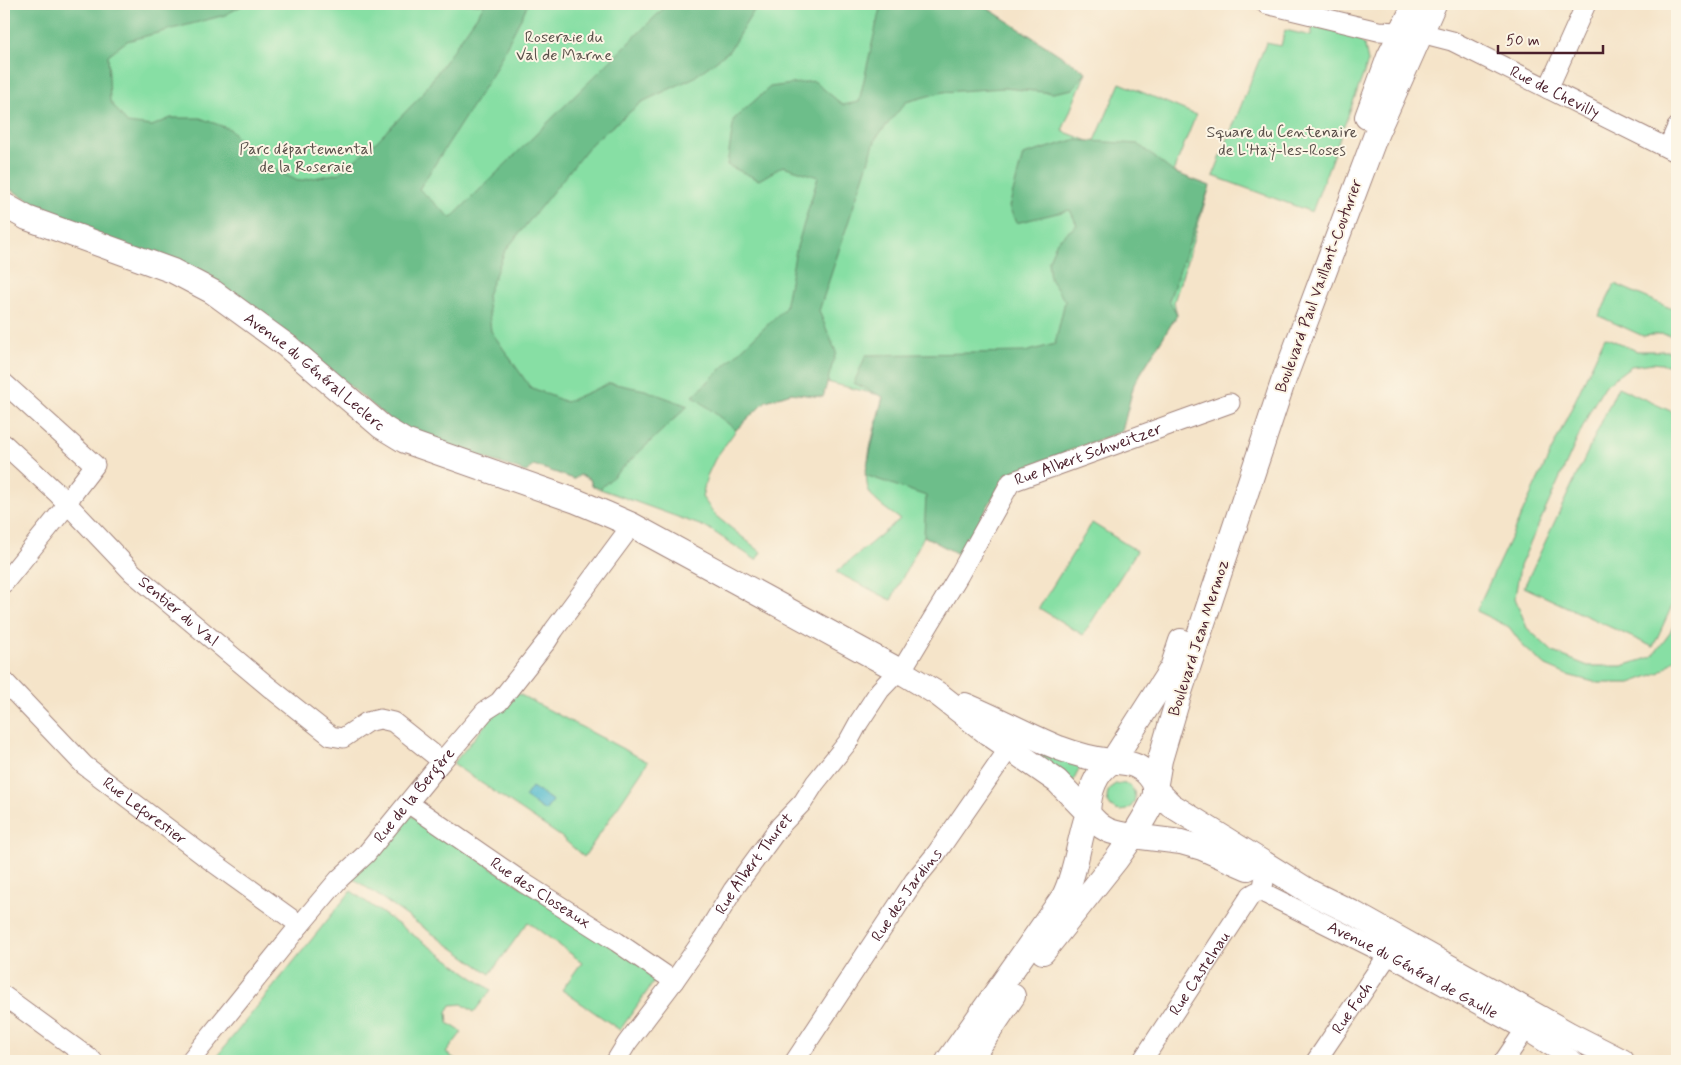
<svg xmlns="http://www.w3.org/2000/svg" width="1681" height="1065" font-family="Mynerve,sans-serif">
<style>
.green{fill:#87dfa4;stroke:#687f68}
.forest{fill:#6dbe8a;stroke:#5c6e5a}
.water{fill:#4fb9cd;stroke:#4c6c7c}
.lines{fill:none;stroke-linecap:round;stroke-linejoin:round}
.minor-casing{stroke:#a0827a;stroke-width:21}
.major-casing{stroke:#a0827a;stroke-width:26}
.minor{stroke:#fff;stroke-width:19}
.major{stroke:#fff;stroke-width:24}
.labels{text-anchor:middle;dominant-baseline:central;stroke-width:4;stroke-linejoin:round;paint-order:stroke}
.park-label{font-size:16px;fill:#594f49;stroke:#fcf5e5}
.street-label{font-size:16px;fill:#4a1f2b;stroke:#fcf5e5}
</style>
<rect width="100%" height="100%" fill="#fcf5e5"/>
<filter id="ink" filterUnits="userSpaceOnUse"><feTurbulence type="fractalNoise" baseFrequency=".02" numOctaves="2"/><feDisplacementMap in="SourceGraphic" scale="10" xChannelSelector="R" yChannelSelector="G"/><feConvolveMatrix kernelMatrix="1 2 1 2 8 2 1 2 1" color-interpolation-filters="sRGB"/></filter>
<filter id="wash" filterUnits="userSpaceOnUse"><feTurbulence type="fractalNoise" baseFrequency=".0096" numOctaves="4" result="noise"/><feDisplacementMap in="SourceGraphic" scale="20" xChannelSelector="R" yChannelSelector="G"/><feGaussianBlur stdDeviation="1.12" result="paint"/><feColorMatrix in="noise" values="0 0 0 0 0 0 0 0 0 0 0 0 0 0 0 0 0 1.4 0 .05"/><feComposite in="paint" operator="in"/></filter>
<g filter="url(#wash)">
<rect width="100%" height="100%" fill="#f5e4c9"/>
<!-- green -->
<path class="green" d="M 4,4 L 981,4 L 1086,72 L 1062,131 L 1094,143 L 1120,83 L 1196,115 L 1173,172 L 1210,186 L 1174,302 L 1177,315 L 1134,384 L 1122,431 L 1006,474 L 960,555 L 924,536 L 891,600 L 836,572 L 900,519 C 889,511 875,503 869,491 C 860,474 878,417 883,396 L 827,382 L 823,397 L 791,393 L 766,401 L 736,430 L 715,459 L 707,476 L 702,497 L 716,516 L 761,552 L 756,560 L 708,528 L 592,486 L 590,479 L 579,475 L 574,479 L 534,465 L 526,472 L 283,331 L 28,205 L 29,200 L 4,186 Z
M 1313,26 L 1355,36 L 1365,46 L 1368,62 L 1312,212 L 1213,176 L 1266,43 L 1281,46 L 1285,30 L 1311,36 Z
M 1615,284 L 1677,311 L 1677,336 L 1661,334 L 1643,336 L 1599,316 Z
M 1605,337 L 1637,351 L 1677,351 L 1677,366 L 1653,363 L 1631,366 L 1604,386 L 1590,411 L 1520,566 L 1515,598 L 1527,628 L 1553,652 L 1588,666 L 1622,666 L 1652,657 L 1670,633 L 1677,616 L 1677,657 L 1661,672 L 1630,683 L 1598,683 L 1567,675 L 1546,666 L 1524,647 L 1509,627 L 1476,611 Z
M 1618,387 L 1677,414 L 1677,595 L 1653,647 L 1524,587 Z
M 1092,523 L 1137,551 L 1083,635 L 1039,608 Z
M 513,691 L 648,762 L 584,857 L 560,836 L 453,764 Z
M 1024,740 L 1082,764 L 1070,787 L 1029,752 Z
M1107 797a14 14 0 1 1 28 0a14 14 0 1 1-28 0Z
M 407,815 L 412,816 L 658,976 L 620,1030 L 562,990 L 582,962 L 528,922 L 490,974 L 353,878 Z
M 351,891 L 491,990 L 474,1012 L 462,1004 L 451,1005 L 447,1012 L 448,1023 L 462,1032 L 446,1053 L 458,1061 L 213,1061 Z"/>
<!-- forest -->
<path class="forest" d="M 4,4 L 245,4 L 225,15 L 127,41 L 108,55 L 110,101 L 127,123 L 152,126 L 171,118 L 200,118 L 230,129 L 257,161 L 298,181 L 340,173 L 377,141 L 420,97 L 481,10 L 484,4 L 528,4 L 492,75 L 419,189 L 451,218 L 668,4 L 758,4 L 729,51 L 693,78 L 642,102 L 592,143 L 505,251 L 487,295 L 491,331 L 530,387 L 566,402 L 610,383 L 645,390 L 688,406 L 600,489 L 592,486 L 590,479 L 580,475 L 574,479 L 534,465 L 526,472 L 404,431 L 283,331 L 28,205 L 29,200 L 4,186 Z
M 881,4 L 981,4 L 1086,72 L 1073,89 L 1053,93 L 1004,88 L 943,92 L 906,102 L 876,138 L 819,311 L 836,352 L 823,397 L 791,393 L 766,401 L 736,430 L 693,396 L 785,308 L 796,250 L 818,177 L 783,166 L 759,180 L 727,165 L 734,119 L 770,87 L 814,81 L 843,105 L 859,102 Z
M 1074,140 L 1138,144 L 1173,172 L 1210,186 L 1169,300 L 1177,315 L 1134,384 L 1122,431 L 1006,474 L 960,555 L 924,536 L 926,496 L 865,475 L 883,397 L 854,383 L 866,355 L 1025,352 L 1055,344 L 1065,301 L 1050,279 L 1048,262 L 1057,241 L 1077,225 L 1070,210 L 1016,223 L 1009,207 L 1023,155 Z"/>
<!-- water -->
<path class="water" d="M 532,787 L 553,801 L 545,811 L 525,797 Z"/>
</g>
<g filter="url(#ink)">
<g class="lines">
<!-- minor casing -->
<g class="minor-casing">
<g id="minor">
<path id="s1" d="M 1266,4 L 1378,31 L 1421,33 L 1452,41 L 1677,153"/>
<path d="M 1548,89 L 1586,4"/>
<path d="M 1668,148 L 1677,127"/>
<path d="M 4,383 L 95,465 L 72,495 L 67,505 L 4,583"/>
<path id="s2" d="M 4,444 L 57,493 L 133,573 L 269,687 L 331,736 L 343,738 L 367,722 L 380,719 L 393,722 L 442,761"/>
<path id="s3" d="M 4,681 L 84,765 L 203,855 L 300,925"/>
<path id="s4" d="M 408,803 L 524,883 L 617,942 L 674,981"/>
<path id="s5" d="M 1265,876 L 1262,892 L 1388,955 L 1525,1030 L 1574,1061"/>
<path d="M 4,996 L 93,1061"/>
<path id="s6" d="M 190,1061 L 300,925 L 339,879 L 366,854 L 442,761 L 485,711 L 499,702 L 547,641 L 554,630 L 632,525"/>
<path id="s7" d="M 616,1061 L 627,1043 L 674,981 L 704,938 L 733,890 L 780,826 L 803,802 L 815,783 L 848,742 L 859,722 L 880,690 L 906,663 L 959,575 L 1011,482 L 1230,403"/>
<path id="s8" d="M 795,1061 L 914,881 L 936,854 L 1010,747 L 1015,736"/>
<path id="s9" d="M 1142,1061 L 1251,895 L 1256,892 L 1262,892"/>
<path id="s10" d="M 1316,1061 L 1388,955"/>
<path d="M 1504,1061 L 1525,1030"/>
</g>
</g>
<!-- major casing -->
<g class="major-casing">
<g id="major">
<path d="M 1434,4 L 1377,132 L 1283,382 L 1180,692 L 1160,760 L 1155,789 L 1171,805 L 1310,892 L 1355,914 L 1569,1034 L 1622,1061"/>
<path d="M 1367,117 L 1389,57 L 1415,4"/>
<path id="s11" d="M 4,205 L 27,218 L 173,271 L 213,292 L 287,346 L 382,427 L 405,441 L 576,501 L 607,514 L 632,525 L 900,671 L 938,694 L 988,733 L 1057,781 L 1088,813 C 1078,841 1077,870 1064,896 L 948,1061"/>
<path d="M 965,705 C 997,718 1027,735 1059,748 C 1075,754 1093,759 1110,761 C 1119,763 1128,762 1136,766 C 1145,770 1154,779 1155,788 C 1157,801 1139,825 1133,836 C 1111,833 1102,831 1088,813 C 1089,793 1094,773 1112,762 L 1172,668 L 1181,641"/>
<path d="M 1043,952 L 1116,860 L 1133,836 L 1181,842 L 1202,848 L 1248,868"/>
<path d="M 969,1061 L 1013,996"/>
</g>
</g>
<!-- minor -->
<use href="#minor" class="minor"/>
<!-- major -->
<use href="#major" class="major"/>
</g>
</g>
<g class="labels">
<!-- park labels -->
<g class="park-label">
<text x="564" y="37">Roseraie du<tspan x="564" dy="18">Val de Marne</tspan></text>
<text x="1282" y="132">Square du Centenaire<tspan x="1282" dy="18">de L'Haÿ-les-Roses</tspan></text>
<text x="306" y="149">Parc départemental<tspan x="306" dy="18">de la Roseraie</tspan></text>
</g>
<!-- street labels -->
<g class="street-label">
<text stroke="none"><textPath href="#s1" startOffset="305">Rue de Chevilly</textPath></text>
<text transform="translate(1319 286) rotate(-70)">Boulevard Paul Vaillant-Couturier</text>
<text stroke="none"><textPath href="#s11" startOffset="356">Avenue du Général Leclerc</textPath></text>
<text stroke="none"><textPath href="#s7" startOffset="785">Rue Albert Schweitzer</textPath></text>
<text stroke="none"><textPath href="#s2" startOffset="242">Sentier du Val</textPath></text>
<text transform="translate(1199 638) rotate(-72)">Boulevard Jean Mermoz</text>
<text stroke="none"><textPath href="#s6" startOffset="348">Rue de la Bergère</textPath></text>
<text stroke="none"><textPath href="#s3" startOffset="192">Rue Leforestier</textPath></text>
<text stroke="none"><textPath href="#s7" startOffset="241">Rue Albert Thuret</textPath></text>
<text stroke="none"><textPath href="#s4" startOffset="160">Rue des Closeaux</textPath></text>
<text stroke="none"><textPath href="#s8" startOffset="200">Rue des Jardins</textPath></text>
<text stroke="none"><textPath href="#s5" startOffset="186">Avenue du Général de Gaulle</textPath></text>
<text stroke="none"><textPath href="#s9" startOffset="105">Rue Castelnau</textPath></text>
<text stroke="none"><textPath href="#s10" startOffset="64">Rue Foch</textPath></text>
</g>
</g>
<!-- margin -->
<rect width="1681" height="1065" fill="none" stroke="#fcf5e5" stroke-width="20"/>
<!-- scale -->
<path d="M1498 45v8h105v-8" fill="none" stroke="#4a1f2b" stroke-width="2.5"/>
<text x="1506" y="45" font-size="15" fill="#4a1f2b" stroke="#fcf5e5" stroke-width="4" paint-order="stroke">50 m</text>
</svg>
